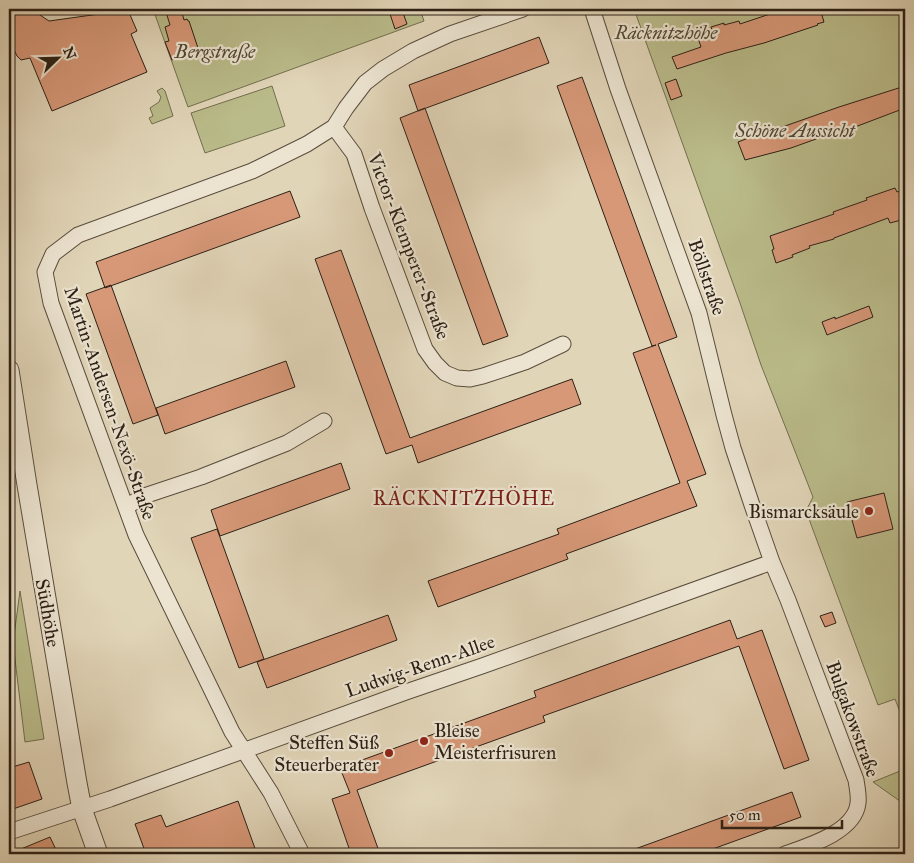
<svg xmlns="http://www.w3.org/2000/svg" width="914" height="863" font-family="'IM FELL Great Primer',serif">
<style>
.green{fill:#babb8a;stroke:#736e50}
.building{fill:#d79878;stroke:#2c2016}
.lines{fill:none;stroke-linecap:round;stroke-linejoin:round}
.minor-casing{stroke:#594d3e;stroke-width:17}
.tertiary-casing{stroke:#594d3e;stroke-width:21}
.minor{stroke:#ece4d1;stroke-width:15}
.tertiary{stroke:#ece4d1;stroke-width:19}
.poi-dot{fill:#8f2418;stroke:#ece4d1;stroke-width:2}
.labels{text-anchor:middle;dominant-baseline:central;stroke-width:4.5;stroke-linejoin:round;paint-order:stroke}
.park-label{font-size:19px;font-style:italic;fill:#504733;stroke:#ece4d1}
.street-label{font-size:19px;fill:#2c2016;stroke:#ece4d1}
.poi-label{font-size:19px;fill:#2c2016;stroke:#ece4d1;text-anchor:end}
.neighbourhood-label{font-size:20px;letter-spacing:1px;fill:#7a1f14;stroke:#ece4d1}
</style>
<rect width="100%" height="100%" fill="#e1d5b8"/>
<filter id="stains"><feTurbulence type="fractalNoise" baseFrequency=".004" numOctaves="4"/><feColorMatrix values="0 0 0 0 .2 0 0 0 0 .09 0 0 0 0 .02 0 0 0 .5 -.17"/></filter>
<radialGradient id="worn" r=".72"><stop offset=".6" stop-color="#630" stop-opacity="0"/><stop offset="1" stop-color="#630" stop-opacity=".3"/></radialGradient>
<!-- green -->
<path class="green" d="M 153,9 L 420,9 L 424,21 L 188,107 Z
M 634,9 L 905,9 L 905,725 L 895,699 L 878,705 L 806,511 L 813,497 L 761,365 L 740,303 Z
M 272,86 L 285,126 L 205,153 L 191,113 Z
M 162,88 L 165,91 L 173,116 L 152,124 L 149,118 L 153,116 L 150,108 L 159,102 L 161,97 L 157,91 Z
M 20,591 L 44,739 L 25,742 L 13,643 Z
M 905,769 L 905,806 L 904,804 L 873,782 Z"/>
<!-- building -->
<path class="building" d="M 9,9 L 31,9 L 49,21 L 128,10 L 137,31 L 131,34 L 147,72 L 52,111 L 30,58 L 21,60 L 17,56 L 9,39 Z
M 175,9 L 181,9 L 184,20 L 187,19 L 188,21 L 189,21 L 199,51 L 172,60 L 165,42 L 169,41 L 165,27 L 170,25 L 166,12 Z
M 772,9 L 820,9 L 824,22 L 817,24 L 818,25 L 764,43 L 726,53 L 677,69 L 672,57 L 701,47 L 697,35 L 712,30 L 711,27 L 724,23 L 724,25 L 739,21 L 740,24 L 773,13 Z
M 402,10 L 407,24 L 395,29 L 390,14 Z
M 539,37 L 549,63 L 418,111 L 409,85 Z
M 582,77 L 677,337 L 658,344 L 706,474 L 687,481 L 697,506 L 566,554 L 568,559 L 438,607 L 428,581 L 559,534 L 557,529 L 680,483 L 633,353 L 656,345 L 652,346 L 557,86 Z
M 676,79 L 682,96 L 671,100 L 665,83 Z
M 905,86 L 905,108 L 855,127 L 855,125 L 791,148 L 745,160 L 738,142 L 751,137 L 751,138 L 839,107 Z
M 425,108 L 508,336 L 483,345 L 400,118 Z
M 895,188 L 897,192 L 905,189 L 905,219 L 890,223 L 888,218 L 834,238 L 834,239 L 809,246 L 810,248 L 792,255 L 793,257 L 776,263 L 772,250 L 774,249 L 770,236 L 834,214 L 833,212 L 867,200 L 866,198 Z
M 290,191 L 300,217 L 105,288 L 96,262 Z
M 341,250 L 410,438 L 572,379 L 581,404 L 418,463 L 412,445 L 386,454 L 315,259 Z
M 111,285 L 158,415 L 133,424 L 86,294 Z
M 869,306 L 873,317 L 827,335 L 822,322 L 835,317 L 835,319 Z
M 286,361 L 295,387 L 165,434 L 156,408 Z
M 341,463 L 350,489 L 220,536 L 211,510 Z
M 884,493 L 893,529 L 857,538 L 847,502 Z
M 217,529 L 264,659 L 239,668 L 191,538 Z
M 832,612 L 836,623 L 825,627 L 820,616 Z
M 388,615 L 397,640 L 267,688 L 257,662 Z
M 730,620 L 737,639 L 762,630 L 809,760 L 784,769 L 739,646 L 543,716 L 545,722 L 357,790 L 380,854 L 351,854 L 332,799 L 350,793 L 340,768 L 536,697 L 534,691 Z
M 29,762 L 42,799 L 13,809 L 9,797 L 9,768 Z
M 792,792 L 801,817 L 699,854 L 624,854 L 624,853 Z
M 238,801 L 257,854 L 146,854 L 135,824 L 161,815 L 166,827 Z
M 50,837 L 58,854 L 9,854 Z"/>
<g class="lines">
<!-- minor casing -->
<g class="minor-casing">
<path id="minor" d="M 592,9 L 618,89 L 699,313 L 724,415 L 733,448 L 752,505 L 772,562 L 788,600 L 856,780 C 857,787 859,796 858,803 C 855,832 808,846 785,854
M 334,127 L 354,154 L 372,208 L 425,349 L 435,363 L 445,373 L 457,378 L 470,379 L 483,376 L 525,362 L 563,344
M 126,507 L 144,496 L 201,477 L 287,443 L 324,421
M 9,832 L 110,799 L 406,692 L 482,666 L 772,562
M 302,854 L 271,793 L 232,732 L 136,535 L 51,303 L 45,272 L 53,254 L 78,235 L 252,171 L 307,144 L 334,127 L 346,108 L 365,83 L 383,69 L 413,51 L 450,34 L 523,9"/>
</g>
<!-- tertiary casing -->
<g class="tertiary-casing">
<path id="tertiary" d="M 9,370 L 27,485 L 77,783 L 82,809 L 98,854"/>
</g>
<!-- minor -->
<use href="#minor" class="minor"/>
<!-- tertiary -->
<use href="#tertiary" class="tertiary"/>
</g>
<!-- markers -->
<g class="poi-dot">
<circle cx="869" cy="511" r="5"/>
<circle cx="424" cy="741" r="5"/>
<circle cx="389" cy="753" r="5"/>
</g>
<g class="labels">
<!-- park labels -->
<g class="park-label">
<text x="666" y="32">Räcknitzhöhe</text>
<text x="215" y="51">Bergstraße</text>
<text x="795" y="130">Schöne Aussicht</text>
</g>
<!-- street labels -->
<g class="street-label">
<text transform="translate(409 246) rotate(69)">Victor-Klemperer-Straße</text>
<text transform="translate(707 277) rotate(71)">Böllstraße</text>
<text transform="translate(110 403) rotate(71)">Martin-Andersen-Nexö-Straße</text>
<text transform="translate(48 613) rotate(80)">Südhöhe</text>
<text transform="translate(420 666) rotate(-19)">Ludwig-Renn-Allee</text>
<text transform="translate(853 719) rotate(70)">Bulgakowstraße</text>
</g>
<!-- poi labels -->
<g class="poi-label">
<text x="859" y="511">Bismarcksäule</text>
<text x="434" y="730" text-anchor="start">Bleise<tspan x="434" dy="22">Meisterfrisuren</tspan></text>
<text x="379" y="742">Steffen Süß<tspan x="379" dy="22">Steuerberater</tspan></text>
</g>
<!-- neighbourhood labels -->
<g class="neighbourhood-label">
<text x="464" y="498">RÄCKNITZHÖHE</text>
</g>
</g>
<!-- margin -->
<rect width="914" height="863" fill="none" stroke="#e1d5b8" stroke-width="30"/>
<rect x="10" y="10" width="894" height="843" fill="none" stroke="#2c2016" stroke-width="2.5"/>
<rect x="15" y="15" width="884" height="833" fill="none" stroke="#2c2016"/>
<!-- north arrow -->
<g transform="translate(58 58) rotate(67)" stroke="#ece4d1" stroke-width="4" paint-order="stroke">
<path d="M0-4L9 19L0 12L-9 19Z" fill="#2c2016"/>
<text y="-8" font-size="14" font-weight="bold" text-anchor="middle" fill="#2c2016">N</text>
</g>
<!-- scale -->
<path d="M722 820v8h120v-8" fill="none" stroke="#2c2016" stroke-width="2.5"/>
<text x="729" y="820" font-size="15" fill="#2c2016" stroke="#ece4d1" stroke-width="4" paint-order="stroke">50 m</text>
<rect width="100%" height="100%" filter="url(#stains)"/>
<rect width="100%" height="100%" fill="url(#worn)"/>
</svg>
